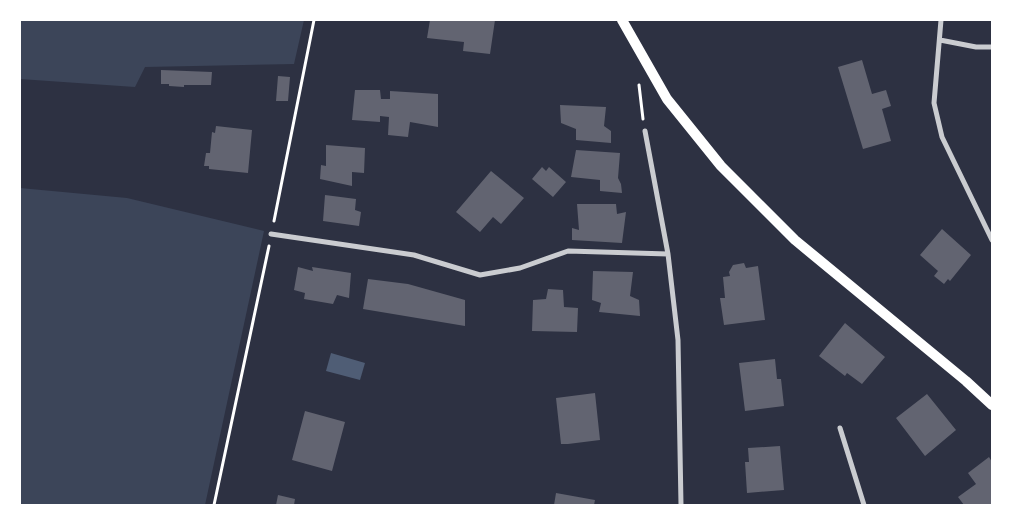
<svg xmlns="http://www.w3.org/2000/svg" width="1012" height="525" font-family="Raleway,sans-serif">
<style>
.green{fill:#3c4559}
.water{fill:#4f5d75}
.building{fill:#626471}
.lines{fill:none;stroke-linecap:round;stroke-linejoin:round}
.path{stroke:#fff;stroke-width:3}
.minor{stroke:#caccd0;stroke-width:5}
.secondary{stroke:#fff;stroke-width:10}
</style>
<rect width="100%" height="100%" fill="#2d3142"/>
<!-- green -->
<path class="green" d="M 20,20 L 304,20 L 294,64 L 145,67 L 135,87 L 20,79 Z
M 20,188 L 127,198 L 264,231 L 205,505 L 20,505 Z"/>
<!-- water -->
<path class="water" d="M 331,353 L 365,363 L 360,380 L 326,371 Z"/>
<!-- building -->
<path class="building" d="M 430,20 L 495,20 L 490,54 L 463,51 L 464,42 L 427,38 Z
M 862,60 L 872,94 L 886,90 L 891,106 L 882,109 L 891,141 L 863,149 L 838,67 Z
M 161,70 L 212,72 L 211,85 L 184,85 L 184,87 L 169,86 L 169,84 L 161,84 Z
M 278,76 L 290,77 L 288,101 L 276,101 Z
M 355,90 L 380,90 L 381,99 L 390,99 L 390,91 L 438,94 L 438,127 L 410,122 L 408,137 L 388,135 L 389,117 L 380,116 L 380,122 L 352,120 Z
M 560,105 L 606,107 L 604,126 L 611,131 L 611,143 L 576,140 L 576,129 L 561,123 Z
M 216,126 L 252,130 L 248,173 L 209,169 L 209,166 L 204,166 L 206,153 L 210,153 L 212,132 L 215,133 Z
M 326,145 L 365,148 L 364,173 L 352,172 L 352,186 L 320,179 L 321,165 L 326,166 Z
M 576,150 L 620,153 L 618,178 L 621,184 L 622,193 L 600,191 L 600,180 L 571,177 Z
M 542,167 L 546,171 L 549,167 L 566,182 L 553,197 L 532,179 Z
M 491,171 L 524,198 L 501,224 L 493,217 L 480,232 L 456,212 Z
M 325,195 L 356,199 L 355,210 L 361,212 L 359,226 L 323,221 Z
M 577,204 L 616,204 L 617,214 L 626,212 L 622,243 L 572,240 L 572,228 L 579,230 Z
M 942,229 L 971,255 L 950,281 L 948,279 L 944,284 L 934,276 L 938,271 L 920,255 Z
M 744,263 L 746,268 L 758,266 L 765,320 L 724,325 L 720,298 L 725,298 L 723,277 L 730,276 L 729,272 L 733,265 Z
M 298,267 L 313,271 L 312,267 L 351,273 L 349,298 L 337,295 L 333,304 L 304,299 L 305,293 L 294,290 Z
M 593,271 L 633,272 L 630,296 L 639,300 L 640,316 L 599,312 L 601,303 L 592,300 Z
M 368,279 L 408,284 L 465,300 L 465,326 L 363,309 Z
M 548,289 L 563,290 L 564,307 L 578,308 L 577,332 L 532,331 L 533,300 L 546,299 Z
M 845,323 L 885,357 L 862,384 L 847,373 L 845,376 L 819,356 Z
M 775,359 L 777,379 L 781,379 L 784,406 L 745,411 L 739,363 Z
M 595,393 L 600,440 L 568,444 L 561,444 L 556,398 Z
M 927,394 L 956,430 L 925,456 L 896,418 Z
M 305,411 L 345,422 L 332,471 L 292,460 Z
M 780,446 L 784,490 L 747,493 L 745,462 L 749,462 L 748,448 Z
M 989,457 L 992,462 L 992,505 L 964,505 L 958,497 L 976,484 L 968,473 Z
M 556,493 L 595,500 L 594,505 L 554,505 Z
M 278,495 L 295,499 L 294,505 L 276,505 Z"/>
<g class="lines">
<!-- path -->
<path class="path" d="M 639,85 L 643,119
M 274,221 L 314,20
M 214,505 L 269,246"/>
<!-- minor -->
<path class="minor" d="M 941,20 L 934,103 L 942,137 L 992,240
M 940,40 L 976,47 L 992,47
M 645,131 L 668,254 L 678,340 L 681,505
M 271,234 L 414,255 L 480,275 L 520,268 L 568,251 L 668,254
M 840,428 L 864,505"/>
<!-- secondary -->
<path class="secondary" d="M 622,20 L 667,99 L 721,166 L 795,240 L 966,381 L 992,405"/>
</g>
<!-- border -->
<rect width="1012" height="525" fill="none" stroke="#ffffff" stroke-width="42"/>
</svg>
